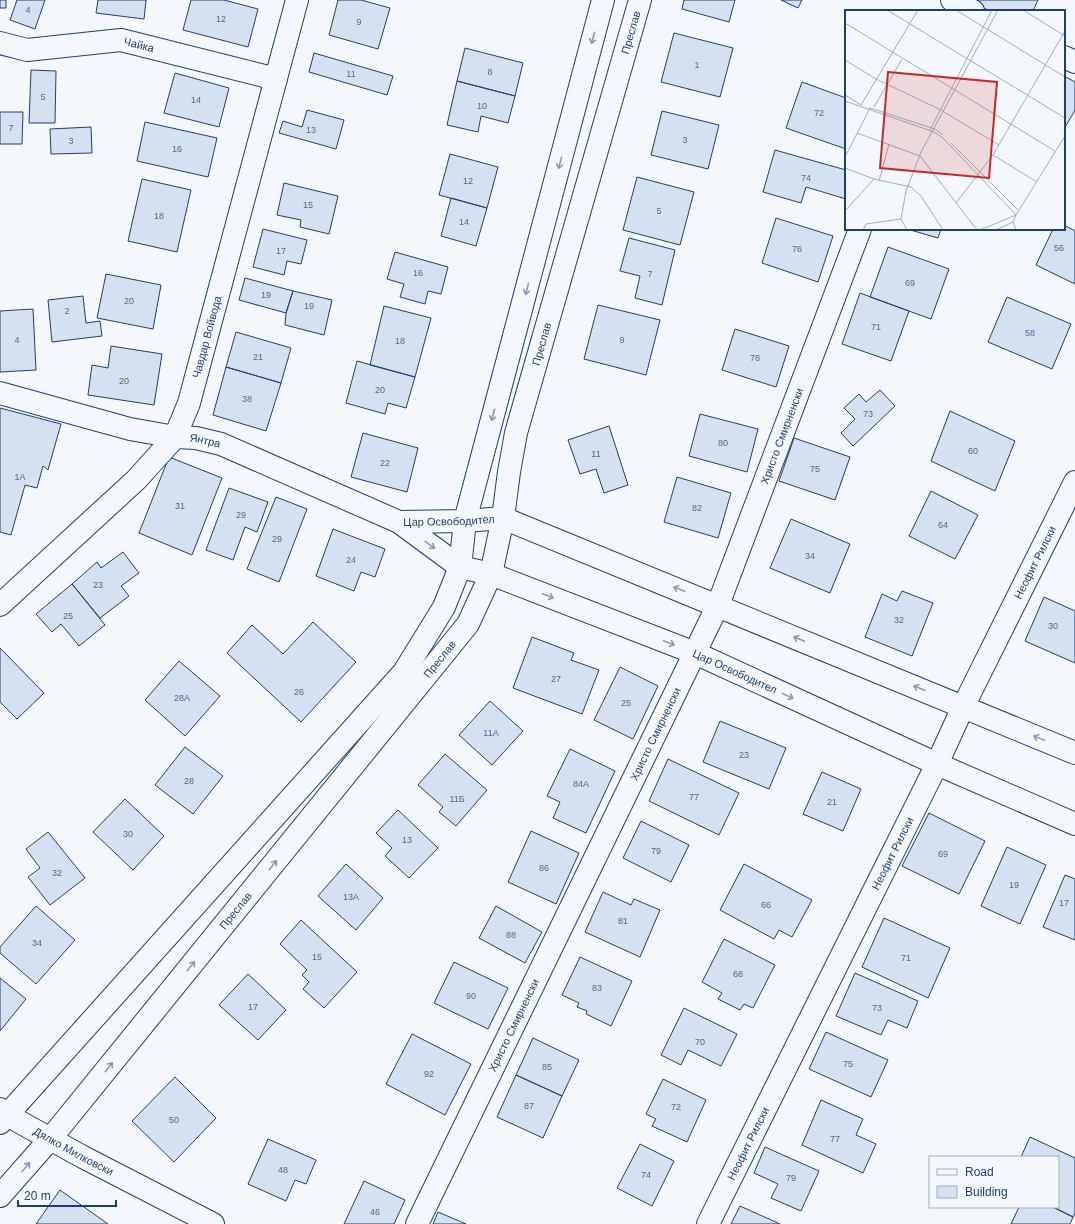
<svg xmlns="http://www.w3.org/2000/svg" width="1075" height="1224" font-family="Arial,sans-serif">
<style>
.building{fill:#d5e0f0;stroke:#1d3f73}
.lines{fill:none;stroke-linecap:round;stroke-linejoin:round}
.street-casing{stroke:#1d3f73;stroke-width:24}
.street{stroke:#f4f7fb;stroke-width:22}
.oneway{stroke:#889bb7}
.labels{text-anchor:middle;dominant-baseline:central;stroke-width:3;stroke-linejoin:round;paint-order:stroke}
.number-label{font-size:9px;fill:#4b6792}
.street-label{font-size:11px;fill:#1d3f73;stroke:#f4f7fb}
.inset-road{fill:none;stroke:#9eadc5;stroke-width:1}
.view{fill:#c62828;fill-opacity:0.15;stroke:#c62828;stroke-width:2}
.inset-edge{fill:none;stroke:#1d3f73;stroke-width:2}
</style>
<rect width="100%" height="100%" fill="#f4f7fb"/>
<!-- building -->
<path class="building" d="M 0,0 L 6,0 L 6,8 L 0,8 Z
M 17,0 L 45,0 L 35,29 L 10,20 Z
M 98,0 L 146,0 L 144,19 L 96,13 Z
M 191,0 L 224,0 L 258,9 L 248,47 L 183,30 Z
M 338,0 L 361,0 L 390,8 L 378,49 L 329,35 Z
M 684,0 L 735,0 L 729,22 L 682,9 Z
M 781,0 L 802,0 L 798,8 Z
M 971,0 L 1038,0 L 1033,11 L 990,11 L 970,1 Z
M 674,33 L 733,48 L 720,97 L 661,82 Z
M 465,48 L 523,63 L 515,96 L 457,81 Z
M 314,53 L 393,76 L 387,95 L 309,72 Z
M 31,70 L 56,71 L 55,123 L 29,123 Z
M 175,73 L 229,88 L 219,127 L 164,113 Z
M 1064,76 L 1075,82 L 1075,110 L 1064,129 Z
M 457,81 L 515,96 L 508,123 L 481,116 L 478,132 L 447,125 Z
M 802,82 L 846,98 L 846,149 L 786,128 Z
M 307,110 L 344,120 L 336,149 L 279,133 L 283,121 L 302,127 Z
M 662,111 L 719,125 L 708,169 L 651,155 Z
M 0,112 L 23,112 L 22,144 L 0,144 Z
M 145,122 L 217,138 L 208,177 L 137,161 Z
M 91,127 L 92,153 L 51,154 L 50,129 Z
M 775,150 L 846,170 L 846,199 L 806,187 L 801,203 L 763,192 Z
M 450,154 L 498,167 L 487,208 L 439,195 Z
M 637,177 L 694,192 L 680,245 L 623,230 Z
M 142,179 L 191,190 L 177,252 L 128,241 Z
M 284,183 L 338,196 L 329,234 L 300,227 L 301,220 L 277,215 Z
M 451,198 L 487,208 L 476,246 L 441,236 Z
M 776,218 L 833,236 L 818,282 L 762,263 Z
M 1064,225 L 1075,231 L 1075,284 L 1036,265 L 1053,229 L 1064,229 Z
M 263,229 L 307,240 L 301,264 L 287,261 L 284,275 L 253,267 Z
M 907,229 L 941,229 L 938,238 Z
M 629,238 L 675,250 L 662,305 L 635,298 L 640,276 L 620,271 Z
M 888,247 L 949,269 L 931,319 L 870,297 Z
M 395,252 L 448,267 L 441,294 L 428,291 L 425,304 L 400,297 L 404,284 L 387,279 Z
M 106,274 L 161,285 L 153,329 L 97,318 Z
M 245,278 L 293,291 L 286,313 L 239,300 Z
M 293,291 L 332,300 L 324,335 L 285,325 L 286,313 Z
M 860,293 L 909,311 L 891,361 L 842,344 Z
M 83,296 L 86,323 L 100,321 L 102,336 L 52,342 L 48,300 Z
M 1007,297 L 1071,324 L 1052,369 L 988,342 Z
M 598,305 L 660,320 L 646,375 L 584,359 Z
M 384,306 L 431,318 L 415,377 L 370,365 Z
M 33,309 L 36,370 L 0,372 L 0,311 Z
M 735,329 L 789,346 L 776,387 L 722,370 Z
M 236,332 L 291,348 L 281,383 L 226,367 Z
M 111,346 L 162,354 L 154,405 L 88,395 L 92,365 L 108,368 Z
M 357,361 L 415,377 L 406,408 L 388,403 L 385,414 L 346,403 Z
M 226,367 L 281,383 L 266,431 L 213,415 Z
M 880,390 L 895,406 L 853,446 L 841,433 L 855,419 L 844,408 L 859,394 L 866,402 Z
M 0,408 L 61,424 L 48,470 L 43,466 L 37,488 L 25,485 L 11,535 L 0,532 Z
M 950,411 L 1015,441 L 995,491 L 931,461 Z
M 700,414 L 758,429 L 747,472 L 689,456 Z
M 609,426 L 628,485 L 604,493 L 596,469 L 580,474 L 568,440 Z
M 363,433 L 418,448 L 407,492 L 351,477 Z
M 794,438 L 850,457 L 835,500 L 779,481 Z
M 169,457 L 222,478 L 192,555 L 139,533 Z
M 677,477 L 731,493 L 718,538 L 664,522 Z
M 229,488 L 268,502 L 257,532 L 245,527 L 233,560 L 206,550 Z
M 931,491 L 978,515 L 955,559 L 909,536 Z
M 276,497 L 307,509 L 279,582 L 247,569 Z
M 791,519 L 850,544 L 830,593 L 770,568 Z
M 333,529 L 385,549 L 375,577 L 361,572 L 354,591 L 316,576 Z
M 123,552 L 139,573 L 121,586 L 129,596 L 100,618 L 72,584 L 97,562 L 101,568 Z
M 72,584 L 105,625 L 79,646 L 61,624 L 52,632 L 36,614 Z
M 902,591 L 933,603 L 912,656 L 865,637 L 882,594 L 897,601 Z
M 1044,597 L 1075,611 L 1075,663 L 1025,641 Z
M 313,622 L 356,662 L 301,722 L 227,653 L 252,625 L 283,654 Z
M 532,637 L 574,653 L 571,660 L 599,670 L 582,714 L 513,688 Z
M 0,648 L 44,693 L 17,719 L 0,702 Z
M 179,661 L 220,696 L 185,736 L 145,700 Z
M 620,667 L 658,686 L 633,739 L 594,720 Z
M 490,701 L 523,731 L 492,765 L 459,735 Z
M 720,721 L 786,748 L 769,789 L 703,762 Z
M 185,747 L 223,776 L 193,814 L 155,785 Z
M 570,749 L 615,771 L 586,833 L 553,818 L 560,802 L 547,796 Z
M 445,754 L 487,790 L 456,826 L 439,812 L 443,807 L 418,785 Z
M 668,759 L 739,793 L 719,835 L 649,801 Z
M 822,772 L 861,789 L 843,831 L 803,814 Z
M 125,799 L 164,836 L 133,870 L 93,832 Z
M 398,810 L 438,848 L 409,878 L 385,856 L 392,848 L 376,833 Z
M 929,813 L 985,841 L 959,894 L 902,866 Z
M 641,821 L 689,845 L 671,882 L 623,858 Z
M 531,831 L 579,853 L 556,904 L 508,882 Z
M 48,832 L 85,878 L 50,905 L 28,877 L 40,868 L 26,849 Z
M 1007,847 L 1046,865 L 1020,924 L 981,906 Z
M 346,864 L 383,898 L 356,930 L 318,896 Z
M 744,864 L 812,900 L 792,937 L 779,930 L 774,939 L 720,910 Z
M 1065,875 L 1075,879 L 1075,940 L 1043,927 Z
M 603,892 L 631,905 L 634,899 L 660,910 L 640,957 L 585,932 Z
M 36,906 L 75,940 L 36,984 L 0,953 L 0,947 Z
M 496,906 L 542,932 L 525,963 L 479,938 Z
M 884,918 L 950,948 L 928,998 L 862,967 Z
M 301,920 L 357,972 L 324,1008 L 303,989 L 309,982 L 302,975 L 307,970 L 280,944 Z
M 724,939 L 775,965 L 753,1008 L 744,1004 L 740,1010 L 718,999 L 722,993 L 702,982 Z
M 580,957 L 632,981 L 611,1026 L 586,1014 L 587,1011 L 577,1007 L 579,1003 L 562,995 Z
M 454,962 L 508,988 L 488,1029 L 434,1003 Z
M 855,973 L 918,1001 L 907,1028 L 888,1020 L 881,1035 L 836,1016 Z
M 248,974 L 286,1010 L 258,1040 L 219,1005 Z
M 0,978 L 26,999 L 0,1031 Z
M 684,1008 L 737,1034 L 721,1066 L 688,1050 L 681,1065 L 661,1055 Z
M 826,1032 L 888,1060 L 871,1097 L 809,1069 Z
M 412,1034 L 471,1064 L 445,1115 L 386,1084 Z
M 533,1038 L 579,1060 L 562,1096 L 516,1075 Z
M 516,1075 L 562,1096 L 543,1138 L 497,1117 Z
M 175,1077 L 216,1118 L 174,1162 L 132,1121 Z
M 663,1079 L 706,1100 L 687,1142 L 652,1126 L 656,1119 L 646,1114 Z
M 821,1100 L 863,1119 L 856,1135 L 876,1144 L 863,1173 L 802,1145 Z
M 1030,1137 L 1075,1158 L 1075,1213 L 1073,1217 L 1053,1207 L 1058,1207 L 1058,1157 L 1021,1157 Z
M 268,1139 L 316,1160 L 306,1184 L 295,1180 L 286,1201 L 248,1184 Z
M 640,1144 L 674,1161 L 652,1206 L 617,1188 Z
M 765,1147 L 819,1171 L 801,1211 L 771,1198 L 778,1184 L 754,1173 Z
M 364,1181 L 405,1200 L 394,1224 L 344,1224 Z
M 60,1190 L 108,1224 L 36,1224 Z
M 740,1206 L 780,1224 L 731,1224 Z
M 1019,1207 L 1053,1207 L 1073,1217 L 1070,1224 L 1011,1224 Z
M 438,1212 L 466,1224 L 433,1224 Z"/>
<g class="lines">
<!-- street casing -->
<g class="street-casing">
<g id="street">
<path d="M 952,0 L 973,11"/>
<path id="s1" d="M 0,43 L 27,50 L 121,40 L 276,79"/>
<path d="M 1064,57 L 1075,62"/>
<path id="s2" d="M 0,393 L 130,429 L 175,437 L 196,438 L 221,444 L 399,522 L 460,567 L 491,574 L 695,653 L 937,764 L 1075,824"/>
<path id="s3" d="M 399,522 L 465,521 L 503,518 L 1075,753"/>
<path id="s4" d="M 0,605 L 136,480 L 175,437 L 189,403 L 297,0"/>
<path id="s5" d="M 0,1109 L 7,1115 L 83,1157 L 213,1224"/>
<path d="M 0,1123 L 404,672 L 444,607 L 460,567 L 465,521 L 603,0"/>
<path id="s6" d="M 0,1196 L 51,1138 L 468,624 L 491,574 L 503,518 L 509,472 L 516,433 L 640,0"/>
<path id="s7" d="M 417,1224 L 718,605 L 860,229"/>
<path id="s8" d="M 708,1224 L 937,764 L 963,707 L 1075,482"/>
</g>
</g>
<!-- street -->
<use href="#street" class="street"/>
</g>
<!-- one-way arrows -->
<defs><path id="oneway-shaft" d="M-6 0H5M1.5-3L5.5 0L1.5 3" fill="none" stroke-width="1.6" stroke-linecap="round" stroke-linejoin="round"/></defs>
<g class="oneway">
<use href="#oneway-shaft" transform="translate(593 38) rotate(105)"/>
<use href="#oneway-shaft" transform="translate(560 163) rotate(105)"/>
<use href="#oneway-shaft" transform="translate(527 289) rotate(105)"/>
<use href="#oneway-shaft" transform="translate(493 415) rotate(105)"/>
<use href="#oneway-shaft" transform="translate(430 545) rotate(36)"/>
<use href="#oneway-shaft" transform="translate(679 589) rotate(-158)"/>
<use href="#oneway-shaft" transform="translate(548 596) rotate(21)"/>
<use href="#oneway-shaft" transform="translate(799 639) rotate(-157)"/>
<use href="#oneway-shaft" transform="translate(669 643) rotate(21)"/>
<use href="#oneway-shaft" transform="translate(919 688) rotate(-157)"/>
<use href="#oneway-shaft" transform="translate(788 696) rotate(25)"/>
<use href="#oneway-shaft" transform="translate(1039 738) rotate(-158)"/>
<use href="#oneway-shaft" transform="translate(273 865) rotate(-51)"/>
<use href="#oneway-shaft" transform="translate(191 966) rotate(-51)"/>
<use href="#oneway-shaft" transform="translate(109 1067) rotate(-51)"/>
<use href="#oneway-shaft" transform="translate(26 1167) rotate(-49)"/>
</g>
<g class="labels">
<!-- number labels -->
<g class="number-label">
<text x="28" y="10">4</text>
<text x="221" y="19">12</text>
<text x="359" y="22">9</text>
<text x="697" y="65">1</text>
<text x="490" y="72">8</text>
<text x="351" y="74">11</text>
<text x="43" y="97">5</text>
<text x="196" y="100">14</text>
<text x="482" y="106">10</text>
<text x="819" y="113">72</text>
<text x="11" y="128">7</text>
<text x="311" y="130">13</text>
<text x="685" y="140">3</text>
<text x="71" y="141">3</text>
<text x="177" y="149">16</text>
<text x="806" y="178">74</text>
<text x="468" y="181">12</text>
<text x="308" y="205">15</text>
<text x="659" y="211">5</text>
<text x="159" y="216">18</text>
<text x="464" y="222">14</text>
<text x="1059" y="248">56</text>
<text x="797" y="249">76</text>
<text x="281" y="251">17</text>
<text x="418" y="273">16</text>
<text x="650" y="274">7</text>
<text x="910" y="283">69</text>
<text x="266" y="295">19</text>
<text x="129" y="301">20</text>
<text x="309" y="306">19</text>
<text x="67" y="311">2</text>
<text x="876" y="327">71</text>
<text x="1030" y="333">58</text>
<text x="17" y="340">4</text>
<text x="622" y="340">9</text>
<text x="400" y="341">18</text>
<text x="258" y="357">21</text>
<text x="755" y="358">78</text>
<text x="124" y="381">20</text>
<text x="380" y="390">20</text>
<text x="247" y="399">38</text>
<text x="868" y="414">73</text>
<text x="723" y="443">80</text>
<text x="973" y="451">60</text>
<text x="596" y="454">11</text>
<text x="385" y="463">22</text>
<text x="815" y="469">75</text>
<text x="20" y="477">1А</text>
<text x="180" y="506">31</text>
<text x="697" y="508">82</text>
<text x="241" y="515">29</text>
<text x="943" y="525">64</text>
<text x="277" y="539">29</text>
<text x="810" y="556">34</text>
<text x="351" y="560">24</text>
<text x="98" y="585">23</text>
<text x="68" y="616">25</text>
<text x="899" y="620">32</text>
<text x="1053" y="626">30</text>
<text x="556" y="679">27</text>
<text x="299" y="692">26</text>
<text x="182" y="698">28А</text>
<text x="626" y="703">25</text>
<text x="491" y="733">11А</text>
<text x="744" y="755">23</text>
<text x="189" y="781">28</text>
<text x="581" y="784">84А</text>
<text x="694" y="797">77</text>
<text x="457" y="799">11Б</text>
<text x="832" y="802">21</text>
<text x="128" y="834">30</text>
<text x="407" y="840">13</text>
<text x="656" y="851">79</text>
<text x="943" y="854">69</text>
<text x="544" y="868">86</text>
<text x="57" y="873">32</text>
<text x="1014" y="885">19</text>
<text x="351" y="897">13А</text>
<text x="1064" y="903">17</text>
<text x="766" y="905">66</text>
<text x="623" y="921">81</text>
<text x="511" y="935">88</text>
<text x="37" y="943">34</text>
<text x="317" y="957">15</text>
<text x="906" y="958">71</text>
<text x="738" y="974">68</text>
<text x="597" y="988">83</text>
<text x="471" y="996">90</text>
<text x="253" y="1007">17</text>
<text x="877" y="1008">73</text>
<text x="700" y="1042">70</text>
<text x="848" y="1064">75</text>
<text x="547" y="1067">85</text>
<text x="429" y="1074">92</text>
<text x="529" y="1106">87</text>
<text x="676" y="1107">72</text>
<text x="174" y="1120">50</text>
<text x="835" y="1139">77</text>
<text x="283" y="1170">48</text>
<text x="646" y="1175">74</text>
<text x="791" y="1178">79</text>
<text x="375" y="1212">46</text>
</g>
<!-- street labels -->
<g class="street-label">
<text stroke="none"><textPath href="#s6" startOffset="1354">Преслав</textPath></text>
<text stroke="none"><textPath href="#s1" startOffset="141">Чайка</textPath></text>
<text stroke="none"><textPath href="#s4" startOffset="348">Чавдар Войвода</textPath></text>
<text stroke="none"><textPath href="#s6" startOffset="1030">Преслав</textPath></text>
<text stroke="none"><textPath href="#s7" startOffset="869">Христо Смирненски</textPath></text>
<text stroke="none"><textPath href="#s2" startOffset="211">Янтра</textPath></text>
<text stroke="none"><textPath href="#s3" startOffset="50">Цар Освободител</textPath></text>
<text stroke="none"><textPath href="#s8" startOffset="738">Неофит Рилски</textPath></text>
<text stroke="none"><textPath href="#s6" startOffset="694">Преслав</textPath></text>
<text stroke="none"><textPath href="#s2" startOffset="792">Цар Освободител</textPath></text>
<text stroke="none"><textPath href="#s7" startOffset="545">Христо Смирненски</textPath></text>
<text stroke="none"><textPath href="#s8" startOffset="414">Неофит Рилски</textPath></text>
<text stroke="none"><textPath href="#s6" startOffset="370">Преслав</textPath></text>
<text stroke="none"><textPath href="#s7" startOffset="221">Христо Смирненски</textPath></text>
<text stroke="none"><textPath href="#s8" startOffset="90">Неофит Рилски</textPath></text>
<text stroke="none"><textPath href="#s5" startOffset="85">Дялко Милковски</textPath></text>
</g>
</g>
<!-- overview -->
<g transform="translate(845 10)">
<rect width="220" height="220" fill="#f4f7fb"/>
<path class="inset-road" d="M 42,0 L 220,108M 111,0 L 220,67M 178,0 L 220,26M 0,13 L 210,141M 0,50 L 31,69 L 94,99 L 154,135M 0,85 L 16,95 L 73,0M 0,91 L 89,122 L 98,128 L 171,205 L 168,212 L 171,220M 29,97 L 57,49M 25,98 L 90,119 L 98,125M 85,120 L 147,0M 12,123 L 75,146 L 132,220M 106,133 L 174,201M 148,145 L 192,172M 0,147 L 25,98M 0,158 L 29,169 L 66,177 L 76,186 L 98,220M 34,171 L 44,134M 111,193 L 148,145 L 220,21M 0,201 L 29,169M 18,220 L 21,214 L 56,209M 62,220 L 56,209 L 61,181 L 76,142 L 153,0M 135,220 L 171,205 L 220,126M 151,220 L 168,212"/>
<path class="view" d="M 43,62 L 152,72 L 144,168 L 35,158 Z"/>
<rect width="220" height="220" class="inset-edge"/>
</g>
<!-- legend -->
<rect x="929" y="1156" width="130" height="52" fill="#f4f7fb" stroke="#9eadc5"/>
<rect x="937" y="1169" width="20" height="6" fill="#f4f7fb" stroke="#9eadc5"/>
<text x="965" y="1176" font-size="12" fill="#1d3f73">Road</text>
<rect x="937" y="1186" width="20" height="12" fill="#d5e0f0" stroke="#9eadc5"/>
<text x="965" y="1196" font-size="12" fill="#1d3f73">Building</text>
<!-- scale -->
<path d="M18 1200v6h98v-6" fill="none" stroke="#1d3f73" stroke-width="2"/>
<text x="24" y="1200" font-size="12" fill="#1d3f73" stroke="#f4f7fb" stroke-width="3" paint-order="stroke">20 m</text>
</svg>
